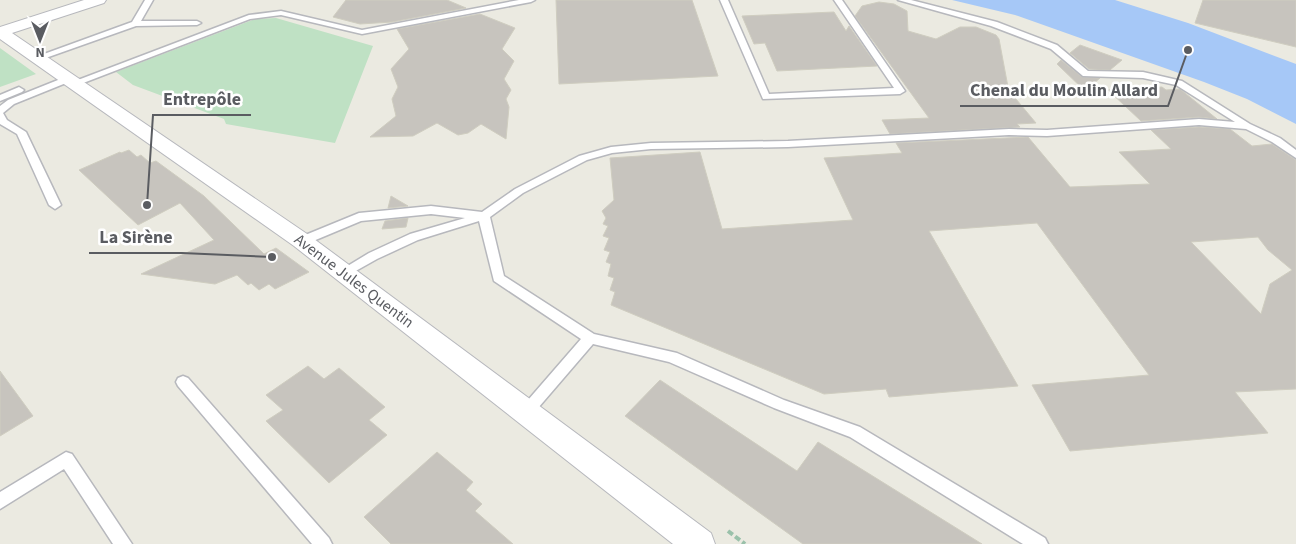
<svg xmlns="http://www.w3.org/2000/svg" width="1296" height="544" font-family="'Source Sans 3',sans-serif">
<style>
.green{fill:#bfe1c4}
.water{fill:#a6c8f7}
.building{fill:#c7c4be;stroke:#cfcdc0;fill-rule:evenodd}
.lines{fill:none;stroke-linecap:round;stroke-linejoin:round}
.lane-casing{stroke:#b7b8bd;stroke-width:3}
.street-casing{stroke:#b7b8bd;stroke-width:2}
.path{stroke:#9ac1aa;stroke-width:4;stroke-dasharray:6 3;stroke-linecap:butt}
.lane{fill:#fff;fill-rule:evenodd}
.street{fill:#fff;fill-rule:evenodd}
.labels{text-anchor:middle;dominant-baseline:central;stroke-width:5;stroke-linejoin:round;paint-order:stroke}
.street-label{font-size:16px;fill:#5a5c61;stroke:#fff}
.leader{fill:none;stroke:#5a5c61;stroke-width:2}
.callout-dot{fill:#5a5c61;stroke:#fff;stroke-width:2}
.callout-label{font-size:18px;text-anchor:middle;font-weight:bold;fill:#5a5c61;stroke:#fff;stroke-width:5;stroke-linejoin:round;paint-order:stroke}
</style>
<rect width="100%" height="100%" fill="#ebeae1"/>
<!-- green -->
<path class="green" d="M 276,18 L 373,46 L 335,143 L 226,124 L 224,119 L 133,85 L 116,72 L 255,19 Z
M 0,47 L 0,48 L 36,74 L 0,87 Z"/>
<!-- water -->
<path class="water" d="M 952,0 L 1115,0 L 1188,23 L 1296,64 L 1296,124 L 1247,99 L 1204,82 L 1015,15 Z"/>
<!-- building -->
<path class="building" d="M 346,0 L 447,0 L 466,8 L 392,22 L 360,24 L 333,17 Z
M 556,0 L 692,0 L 718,76 L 559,84 Z
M 1203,0 L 1296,0 L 1296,47 L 1195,23 Z
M 879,2 L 894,4 L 907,11 L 908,31 L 936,39 L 960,27 L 976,27 L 996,35 L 999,39 L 1008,87 L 1006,87 L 1036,123 L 1017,124 L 1020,127 L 890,134 L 882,120 L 929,118 L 855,16 L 862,6 Z
M 834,12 L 846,31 L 849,26 L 877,66 L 777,71 L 765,43 L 754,44 L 742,16 Z
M 480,14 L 515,28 L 502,49 L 514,61 L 504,79 L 511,90 L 506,99 L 509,107 L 506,139 L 481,124 L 468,133 L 458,135 L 437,123 L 413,136 L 370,137 L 396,116 L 392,99 L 398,87 L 391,69 L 409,49 L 397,29 Z
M 1080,45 L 1122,60 L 1110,70 L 1089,69 L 1070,53 Z
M 1061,60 L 1082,77 L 1100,78 L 1085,91 L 1057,64 Z
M 1162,87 L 1166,90 L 1180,89 L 1217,119 L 1199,117 L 1141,121 L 1108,90 Z
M 1199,127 L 1230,129 L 1252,146 L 1272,144 L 1296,160 L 1296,389 L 1235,392 L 1268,433 L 1070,451 L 1032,385 L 1149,375 L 1037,223 L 929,231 L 1018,386 L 889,397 L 886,389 L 824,394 L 611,305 L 615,292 L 610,290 L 614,278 L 608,276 L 611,264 L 606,262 L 610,252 L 604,250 L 609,238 L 603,236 L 608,226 L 603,224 L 606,218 L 602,211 L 614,200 L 610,158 L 700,152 L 722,229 L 853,220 L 824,158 L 902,153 L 896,143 L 1028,137 L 1070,187 L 1150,184 L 1119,152 L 1171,149 L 1151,130 ZM 1258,237 L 1268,250 L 1292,270 L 1270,284 L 1261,314 L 1191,242 Z
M 129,150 L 137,157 L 141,155 L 150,163 L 156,161 L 204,196 L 264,254 L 276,248 L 309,272 L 275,289 L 269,284 L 259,290 L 251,283 L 248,285 L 237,275 L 215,284 L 141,274 L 214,240 L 180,203 L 138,225 L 79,170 L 120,152 L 121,153 Z
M 391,196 L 408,206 L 388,208 Z
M 408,218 L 406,227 L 382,229 L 385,221 Z
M 308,366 L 324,379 L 339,368 L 385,407 L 369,420 L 387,435 L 329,483 L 266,421 L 283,410 L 266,395 Z
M 0,371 L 33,416 L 0,436 Z
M 660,380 L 797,471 L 818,442 L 982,544 L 803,544 L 625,416 Z
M 437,452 L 473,482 L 466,490 L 482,504 L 475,511 L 513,544 L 391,544 L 364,517 Z"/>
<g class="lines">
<!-- lane casing -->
<g class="lane-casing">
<path id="lane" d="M 145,0 L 153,0 L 141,21 L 197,21 L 201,23 L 197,25 L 136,26 L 40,60 L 33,58 L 132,22 Z
M 519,0 L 535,0 L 531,2 L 362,34 L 281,15 L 250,19 L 78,85 L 75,86 L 70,83 L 249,15 L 281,11 L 362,30 Z
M 720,0 L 728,0 L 769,94 L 894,88 L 834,0 L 842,0 L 905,91 L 900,94 L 763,99 Z
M 898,0 L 911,0 L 997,22 L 1057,45 L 1088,71 L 1143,72 L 1182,81 L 1250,124 L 1280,138 L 1296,150 L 1296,158 L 1272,142 L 1246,129 L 1199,125 L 1047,136 L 1009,135 L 788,147 L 651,149 L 612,153 L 587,160 L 523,193 L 490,217 L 504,276 L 594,334 L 677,353 L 784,400 L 860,427 L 1045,538 L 1048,544 L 1023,544 L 850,437 L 774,408 L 669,362 L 593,344 L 532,415 L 527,417 L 522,415 L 520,411 L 522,407 L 581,339 L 494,281 L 479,221 L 418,240 L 377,259 L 345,277 L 341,276 L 339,273 L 341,270 L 369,253 L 410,234 L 465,218 L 431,214 L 361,221 L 306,244 L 298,244 L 296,241 L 298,238 L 359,213 L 431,206 L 482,212 L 515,189 L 579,156 L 611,147 L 651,143 L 788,141 L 1009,129 L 1047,130 L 1199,119 L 1235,122 L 1176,85 L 1143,78 L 1083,76 L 1051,49 L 991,26 Z
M 68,76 L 71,77 L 71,81 L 14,104 L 3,113 L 7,120 L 26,132 L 61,205 L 55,209 L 49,205 L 17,134 L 0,124 L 0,106 L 8,100 Z
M 19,87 L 24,90 L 22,92 L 0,101 L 0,95 Z
M 183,376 L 188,378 L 329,538 L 332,544 L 312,544 L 178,386 L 176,382 L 178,378 Z
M 66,452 L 72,454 L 132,544 L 113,544 L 64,469 L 0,509 L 0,492 Z"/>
</g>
<!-- street casing -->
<g class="street-casing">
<path id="street" d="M 84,0 L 106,0 L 104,3 L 12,33 L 310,236 L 711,533 L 715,544 L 673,544 L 294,246 L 0,39 L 0,27 Z"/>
</g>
<!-- path -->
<path class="path" d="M 728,531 L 745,544"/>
<!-- lane -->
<use href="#lane" class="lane"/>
<!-- street -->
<use href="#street" class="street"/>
</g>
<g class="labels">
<!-- street labels -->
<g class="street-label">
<text transform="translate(354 281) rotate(37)">Avenue Jules Quentin</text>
</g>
</g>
<!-- callouts -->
<path class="leader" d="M1188 50L1168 106H960M147 205L153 115H251M272 257L182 253H89"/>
<g class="callout-dot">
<circle cx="1188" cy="50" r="5"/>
<circle cx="147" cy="205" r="5"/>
<circle cx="272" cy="257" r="5"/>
</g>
<g class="callout-label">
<text x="1064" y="96">Chenal du Moulin Allard</text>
<text x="202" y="105">Entrepôle</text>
<text x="136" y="243">La Sirène</text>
</g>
<!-- north arrow -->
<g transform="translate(40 40) rotate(180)" stroke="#ffffff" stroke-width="4" paint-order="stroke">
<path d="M0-4L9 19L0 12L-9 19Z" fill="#5a5c61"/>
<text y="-8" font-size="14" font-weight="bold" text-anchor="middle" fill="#5a5c61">N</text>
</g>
</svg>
